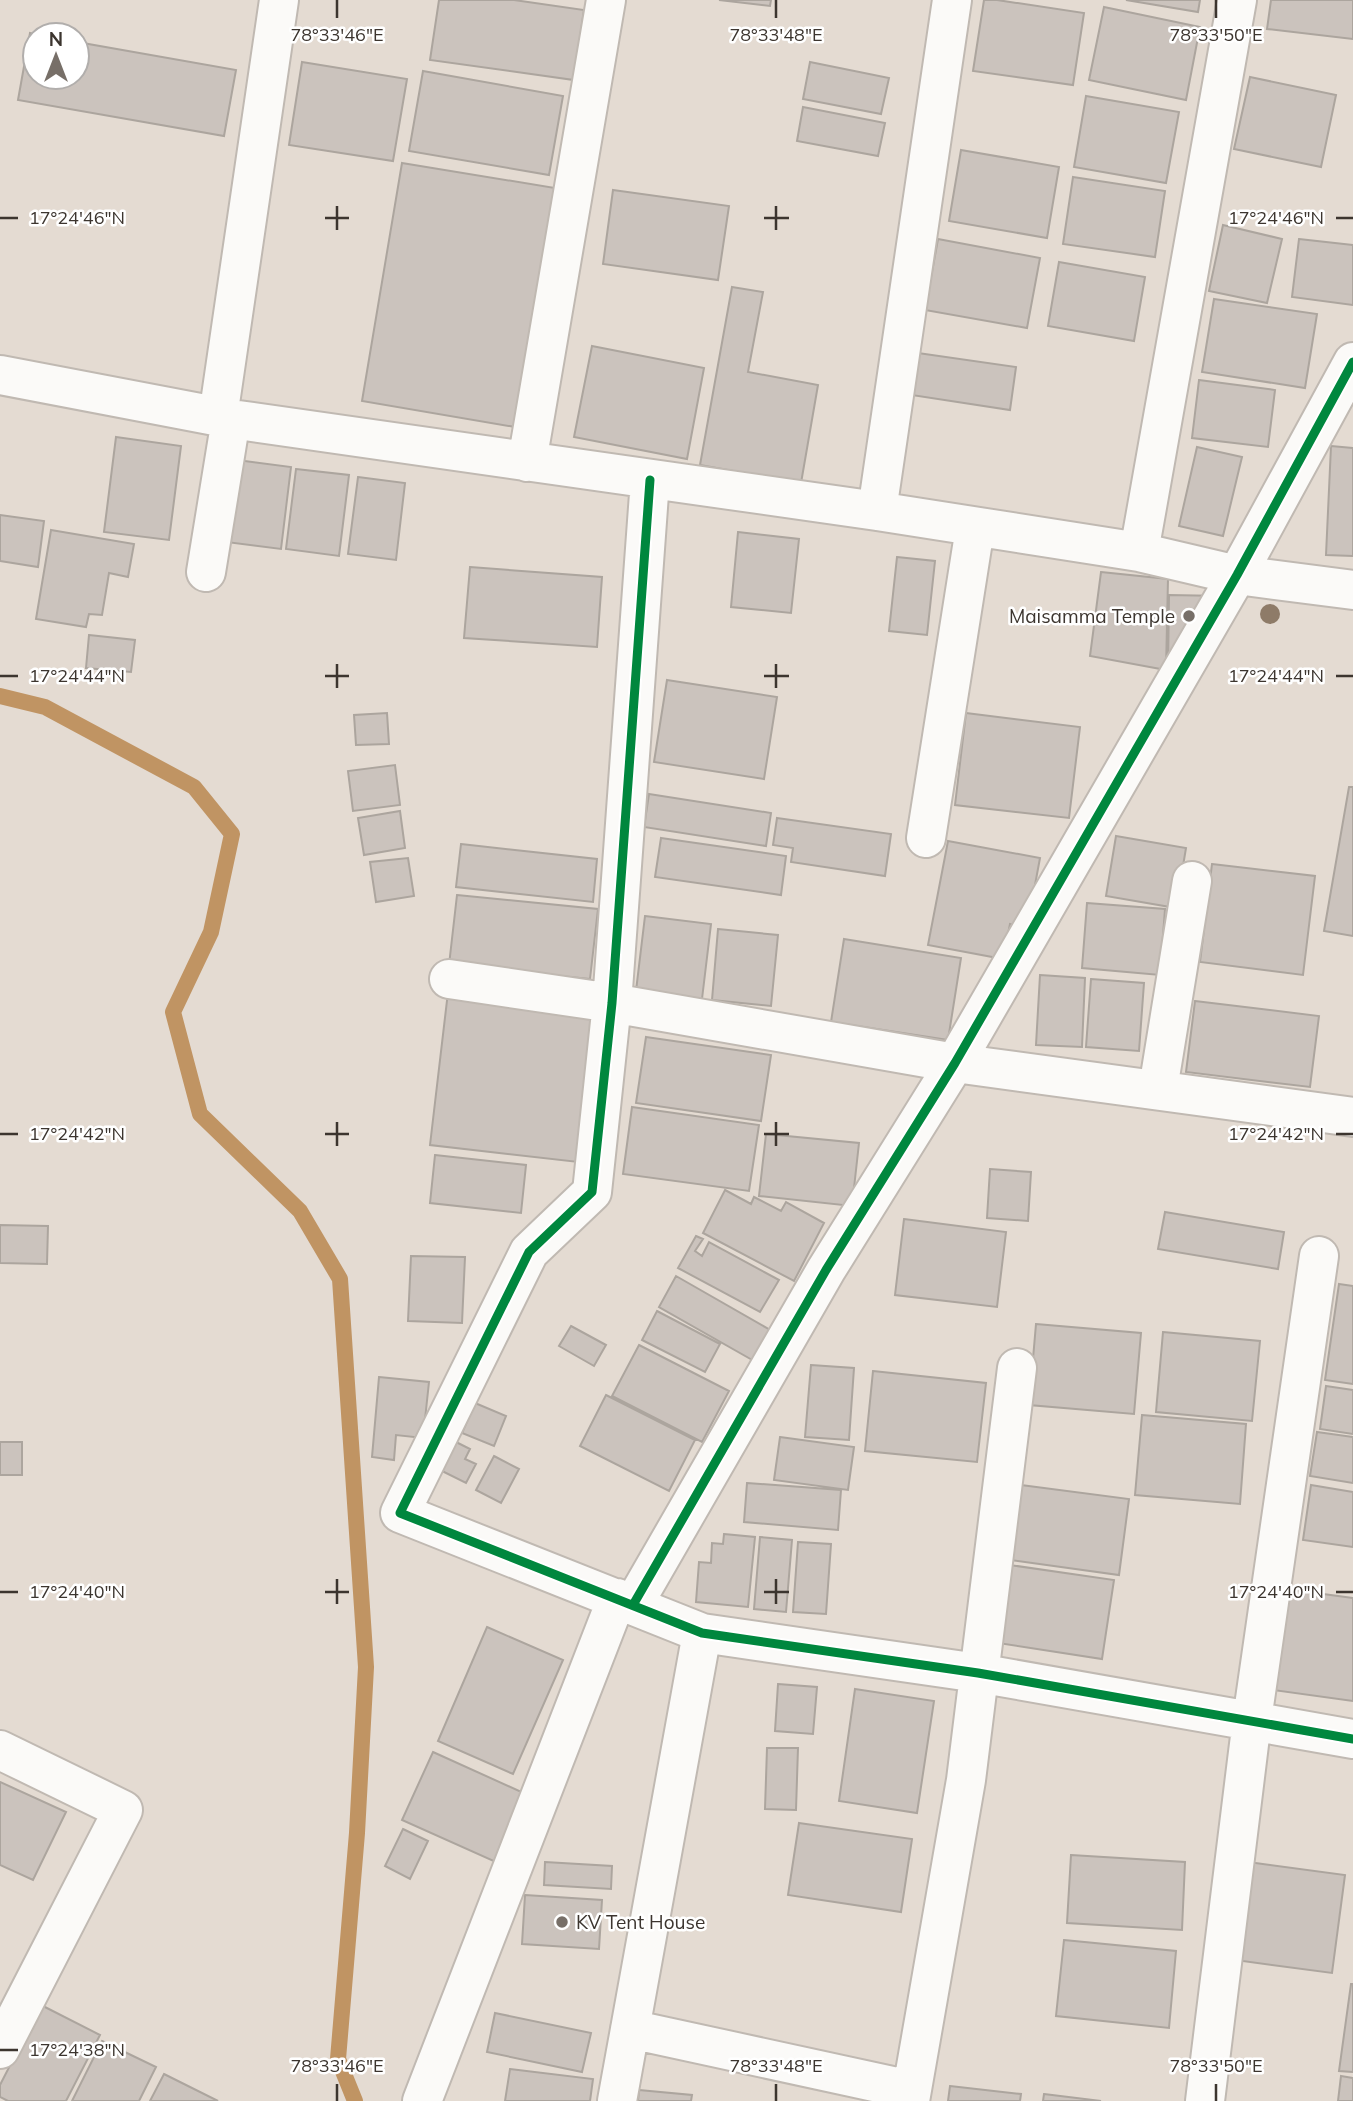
<svg xmlns="http://www.w3.org/2000/svg" width="1353" height="2101" font-family="Mulish,sans-serif">
<style>
.lines{fill:none;stroke-linecap:round;stroke-linejoin:round}
.stream{stroke:#c09463;stroke-width:16}
.building{fill:#cbc3bd;stroke:#aca59e;stroke-width:2}
.minor-casing{stroke:#c0b9b2;stroke-width:42}
.minor{stroke:#fbfaf8;stroke-width:38}
.cycleway-casing{stroke:#fff;stroke-width:13}
.cycleway{stroke:#00873e;stroke-width:9}
.tree{fill:#8e7b68}
.ticks{fill:none;stroke:#3c352f;stroke-width:2.5}
.poi-dot{fill:#776f68;stroke:#fff;stroke-width:2.5}
.labels{text-anchor:middle;dominant-baseline:central;stroke-width:5;stroke-linejoin:round;paint-order:stroke}
.poi-label{font-size:19px;fill:#3c352f;stroke:#fff;text-anchor:end}
.ticks-label{font-size:18px;text-anchor:middle;fill:#3c352f;stroke:#fff;stroke-width:5;stroke-linejoin:round;paint-order:stroke}
</style>
<rect width="100%" height="100%" fill="#e4dbd2"/>
<g class="lines">
<!-- stream -->
<path class="stream" d="M 0,696 L 45,707 L 194,787 L 232,834 L 211,932 L 173,1012 L 200,1114 L 300,1211 L 340,1279 L 366,1667 L 357,1833 L 338,2059 L 355,2101"/>
</g>
<!-- building -->
<path class="building" d="M 439,0 L 514,0 L 584,10 L 574,80 L 430,60 Z
M 719,0 L 771,0 L 770,6 Z
M 984,0 L 997,0 L 1084,13 L 1073,85 L 973,71 Z
M 1126,0 L 1200,0 L 1198,12 Z
M 1271,0 L 1353,0 L 1353,39 L 1267,29 Z
M 1104,7 L 1200,27 L 1186,100 L 1089,80 Z
M 30,33 L 39,35 L 35,35 L 35,77 L 77,77 L 77,42 L 236,70 L 224,136 L 18,100 Z
M 302,62 L 407,79 L 393,161 L 289,145 Z
M 810,62 L 889,78 L 881,114 L 803,99 Z
M 423,71 L 563,96 L 549,175 L 409,151 Z
M 1250,77 L 1336,95 L 1321,167 L 1234,149 Z
M 1086,96 L 1179,112 L 1166,183 L 1074,167 Z
M 803,107 L 885,123 L 878,156 L 797,141 Z
M 961,150 L 1059,167 L 1047,238 L 949,221 Z
M 402,163 L 555,188 L 515,427 L 362,401 Z
M 1073,177 L 1165,191 L 1155,257 L 1063,244 Z
M 613,190 L 729,206 L 718,280 L 603,264 Z
M 1223,225 L 1282,239 L 1267,303 L 1209,291 Z
M 938,239 L 1040,258 L 1027,328 L 925,310 Z
M 1299,239 L 1353,245 L 1353,305 L 1292,297 Z
M 1059,262 L 1145,277 L 1134,341 L 1048,326 Z
M 732,287 L 763,292 L 748,372 L 818,385 L 801,483 L 700,465 Z
M 1214,299 L 1317,314 L 1305,388 L 1202,372 Z
M 592,346 L 704,368 L 687,459 L 574,437 Z
M 911,352 L 1016,367 L 1010,410 L 905,394 Z
M 1199,380 L 1275,390 L 1268,447 L 1192,438 Z
M 116,437 L 181,446 L 169,540 L 104,532 Z
M 1331,446 L 1353,448 L 1353,556 L 1326,555 Z
M 1197,447 L 1242,457 L 1223,536 L 1179,526 Z
M 237,460 L 291,467 L 281,549 L 226,542 Z
M 296,469 L 349,475 L 339,556 L 286,549 Z
M 358,477 L 405,483 L 396,560 L 348,554 Z
M 0,515 L 44,521 L 38,567 L 0,561 Z
M 51,530 L 134,544 L 128,577 L 109,573 L 102,615 L 89,614 L 86,627 L 36,619 Z
M 738,532 L 799,539 L 791,613 L 731,607 Z
M 897,557 L 935,561 L 927,635 L 889,631 Z
M 470,567 L 602,577 L 597,647 L 464,638 Z
M 1101,572 L 1168,579 L 1166,670 L 1090,656 Z
M 1169,595 L 1222,596 L 1168,668 Z
M 89,635 L 135,640 L 131,672 L 86,668 Z
M 667,680 L 777,697 L 764,779 L 654,762 Z
M 387,713 L 389,744 L 356,745 L 354,715 Z
M 966,713 L 1080,727 L 1069,818 L 955,805 Z
M 395,765 L 400,805 L 353,811 L 348,771 Z
M 1349,787 L 1353,787 L 1353,936 L 1324,931 Z
M 649,794 L 771,813 L 766,846 L 644,827 Z
M 400,811 L 405,848 L 364,855 L 358,818 Z
M 777,818 L 891,834 L 885,876 L 791,862 L 793,848 L 773,845 Z
M 1116,836 L 1186,848 L 1176,908 L 1106,896 Z
M 661,838 L 786,856 L 781,895 L 655,877 Z
M 948,841 L 1040,858 L 1027,928 L 1010,924 L 1003,959 L 928,945 Z
M 461,844 L 597,859 L 593,902 L 456,887 Z
M 408,858 L 414,896 L 376,902 L 370,862 Z
M 1212,864 L 1315,876 L 1303,975 L 1200,962 Z
M 457,895 L 598,909 L 590,979 L 449,965 Z
M 1087,903 L 1165,909 L 1160,975 L 1082,968 Z
M 645,916 L 711,924 L 702,999 L 636,991 Z
M 718,929 L 778,935 L 771,1006 L 712,1000 Z
M 844,939 L 961,958 L 948,1040 L 831,1022 Z
M 1040,975 L 1085,978 L 1082,1047 L 1036,1045 Z
M 1091,979 L 1144,983 L 1139,1051 L 1086,1047 Z
M 448,992 L 595,1009 L 578,1162 L 430,1145 Z
M 1195,1001 L 1319,1016 L 1310,1087 L 1186,1072 Z
M 646,1037 L 771,1055 L 761,1121 L 636,1103 Z
M 632,1107 L 759,1125 L 749,1191 L 623,1174 Z
M 766,1134 L 859,1143 L 852,1206 L 759,1196 Z
M 435,1155 L 526,1165 L 521,1213 L 430,1203 Z
M 990,1169 L 1031,1172 L 1028,1221 L 987,1218 Z
M 725,1190 L 751,1204 L 754,1197 L 781,1211 L 786,1202 L 824,1223 L 794,1281 L 703,1233 Z
M 1165,1212 L 1284,1232 L 1278,1269 L 1158,1249 Z
M 904,1219 L 1006,1232 L 997,1307 L 895,1295 Z
M 0,1225 L 48,1226 L 47,1264 L 0,1263 Z
M 696,1236 L 703,1239 L 695,1251 L 702,1256 L 709,1242 L 779,1280 L 760,1312 L 678,1268 Z
M 411,1256 L 465,1257 L 462,1323 L 408,1321 Z
M 676,1276 L 772,1331 L 754,1361 L 659,1307 Z
M 1339,1284 L 1353,1286 L 1353,1384 L 1325,1380 Z
M 657,1311 L 720,1344 L 705,1372 L 642,1340 Z
M 1036,1324 L 1141,1333 L 1134,1414 L 1029,1405 Z
M 571,1326 L 606,1345 L 594,1366 L 559,1346 Z
M 1163,1332 L 1260,1341 L 1252,1421 L 1156,1412 Z
M 639,1345 L 729,1391 L 702,1442 L 612,1396 Z
M 811,1365 L 854,1368 L 849,1440 L 805,1437 Z
M 873,1371 L 986,1383 L 977,1462 L 865,1451 Z
M 379,1377 L 429,1382 L 423,1438 L 396,1435 L 394,1460 L 372,1457 Z
M 1326,1386 L 1353,1390 L 1353,1434 L 1320,1429 Z
M 606,1395 L 695,1440 L 669,1491 L 580,1446 Z
M 475,1403 L 506,1416 L 494,1446 L 462,1433 Z
M 1142,1415 L 1246,1424 L 1240,1504 L 1135,1495 Z
M 1317,1432 L 1353,1437 L 1353,1483 L 1310,1476 Z
M 780,1437 L 854,1447 L 848,1490 L 774,1480 Z
M 0,1442 L 22,1442 L 22,1475 L 0,1475 Z
M 456,1442 L 470,1449 L 465,1459 L 476,1464 L 466,1483 L 442,1471 Z
M 494,1456 L 519,1469 L 501,1503 L 476,1490 Z
M 747,1483 L 841,1490 L 838,1530 L 744,1522 Z
M 1021,1485 L 1129,1499 L 1119,1575 L 1010,1560 Z
M 1311,1485 L 1353,1492 L 1353,1547 L 1303,1540 Z
M 724,1534 L 755,1537 L 748,1607 L 696,1602 L 699,1562 L 711,1563 L 712,1543 L 723,1544 Z
M 760,1537 L 792,1540 L 786,1612 L 754,1609 Z
M 798,1542 L 831,1544 L 826,1614 L 793,1612 Z
M 1010,1565 L 1114,1580 L 1102,1659 L 998,1643 Z
M 1286,1589 L 1353,1598 L 1353,1701 L 1273,1690 Z
M 487,1627 L 563,1660 L 513,1774 L 438,1741 Z
M 778,1684 L 817,1687 L 813,1734 L 775,1731 Z
M 855,1689 L 934,1701 L 917,1813 L 839,1801 Z
M 767,1748 L 798,1748 L 796,1810 L 765,1809 Z
M 433,1752 L 528,1795 L 498,1863 L 402,1820 Z
M 0,1782 L 66,1812 L 33,1880 L 0,1865 Z
M 799,1823 L 912,1839 L 901,1912 L 788,1895 Z
M 403,1829 L 428,1841 L 410,1879 L 385,1866 Z
M 1071,1855 L 1185,1862 L 1182,1930 L 1067,1923 Z
M 545,1862 L 612,1866 L 611,1889 L 544,1885 Z
M 1248,1862 L 1345,1875 L 1332,1973 L 1235,1960 Z
M 525,1895 L 602,1900 L 599,1949 L 522,1944 Z
M 1064,1940 L 1176,1951 L 1169,2028 L 1056,2016 Z
M 1351,1984 L 1353,1984 L 1353,2072 L 1339,2071 Z
M 41,2005 L 100,2035 L 66,2101 L 8,2101 L 0,2097 L 0,2085 Z
M 495,2013 L 591,2033 L 582,2072 L 487,2052 Z
M 102,2041 L 156,2067 L 139,2101 L 72,2101 Z
M 510,2069 L 593,2079 L 590,2101 L 505,2101 Z
M 164,2074 L 218,2101 L 150,2101 Z
M 1341,2076 L 1353,2078 L 1353,2101 L 1338,2101 Z
M 950,2086 L 1021,2094 L 1020,2101 L 948,2101 Z
M 639,2090 L 692,2095 L 691,2101 L 638,2101 Z
M 1044,2094 L 1101,2101 L 1043,2101 Z"/>
<g class="lines">
<!-- minor casing -->
<g class="minor-casing">
<path id="minor" d="M 0,375 L 231,419 L 877,511 L 1139,552 L 1237,575 L 1353,590
M 218,417 L 279,0
M 527,462 L 606,0
M 650,480 L 612,1003 L 592,1192 L 529,1252 L 400,1513 L 702,1633 L 978,1673 L 1353,1739
M 877,511 L 952,0
M 1139,552 L 1237,0
M 206,572 L 231,419
M 926,838 L 975,528
M 449,979 L 612,1003 L 955,1063 L 1353,1117
M 1158,1089 L 1192,881
M 633,1605 L 826,1270 L 955,1063 L 1237,575 L 1353,362
M 0,1750 L 123,1810 L 0,2049
M 630,2029 L 911,2090
M 422,2101 L 617,1598
M 617,2101 L 702,1633
M 910,2101 L 966,1780 L 1017,1368
M 1205,2101 L 1252,1720 L 1319,1256"/>
</g>
<!-- minor -->
<use href="#minor" class="minor"/>
<!-- cycleway casing -->
<g class="cycleway-casing">
<path id="cycleway" d="M 650,480 L 612,1003 L 592,1192 L 529,1252 L 400,1513 L 702,1633 L 978,1673 L 1353,1739
M 633,1605 L 826,1270 L 955,1063 L 1237,575 L 1353,362"/>
</g>
<!-- cycleway -->
<use href="#cycleway" class="cycleway"/>
</g>
<!-- trees -->
<circle class="tree" cx="1270" cy="614" r="10"/>
<!-- ticks -->
<path class="ticks" d="M 337,0 L 337,18M 776,0 L 776,18M 1216,0 L 1216,18M 337,206 L 337,230M 776,206 L 776,230M 0,218 L 18,218M 325,218 L 349,218M 764,218 L 789,218M 1336,218 L 1353,218M 337,664 L 337,688M 776,664 L 776,688M 0,676 L 18,676M 325,676 L 349,676M 764,676 L 789,676M 1336,676 L 1353,676M 337,1122 L 337,1146M 776,1122 L 776,1146M 0,1134 L 18,1134M 325,1134 L 349,1134M 764,1134 L 789,1134M 1336,1134 L 1353,1134M 337,1579 L 337,1604M 776,1579 L 776,1604M 0,1592 L 18,1592M 325,1592 L 349,1592M 764,1592 L 789,1592M 1336,1592 L 1353,1592M 0,2050 L 18,2050M 337,2084 L 337,2101M 776,2084 L 776,2101M 1216,2084 L 1216,2101"/>
<!-- markers -->
<g class="poi-dot">
<circle cx="1189" cy="616" r="7"/>
<circle cx="562" cy="1922" r="7"/>
</g>
<g class="labels">
<!-- poi labels -->
<g class="poi-label">
<text x="1175" y="616">Maisamma Temple</text>
<text x="576" y="1922" text-anchor="start">KV Tent House</text>
</g>
</g>
<g class="ticks-label">
<text x="337" y="41">78°33'46"E</text>
<text x="776" y="41">78°33'48"E</text>
<text x="1216" y="41">78°33'50"E</text>
<text x="77" y="224">17°24'46"N</text>
<text x="1276" y="224">17°24'46"N</text>
<text x="77" y="682">17°24'44"N</text>
<text x="1276" y="682">17°24'44"N</text>
<text x="77" y="1140">17°24'42"N</text>
<text x="1276" y="1140">17°24'42"N</text>
<text x="77" y="1598">17°24'40"N</text>
<text x="1276" y="1598">17°24'40"N</text>
<text x="77" y="2056">17°24'38"N</text>
<text x="337" y="2072">78°33'46"E</text>
<text x="776" y="2072">78°33'48"E</text>
<text x="1216" y="2072">78°33'50"E</text>
</g>
<!-- north arrow -->
<g transform="translate(56 56)"><circle r="33" fill="#ffffff" stroke="#b1aeac" stroke-width="2"/>
<path d="M0-5L12 26L0 18L-12 26Z" fill="#776f68"/>
<text y="-10" font-size="19" font-weight="bold" text-anchor="middle" fill="#3c352f">N</text>
</g>
</svg>
